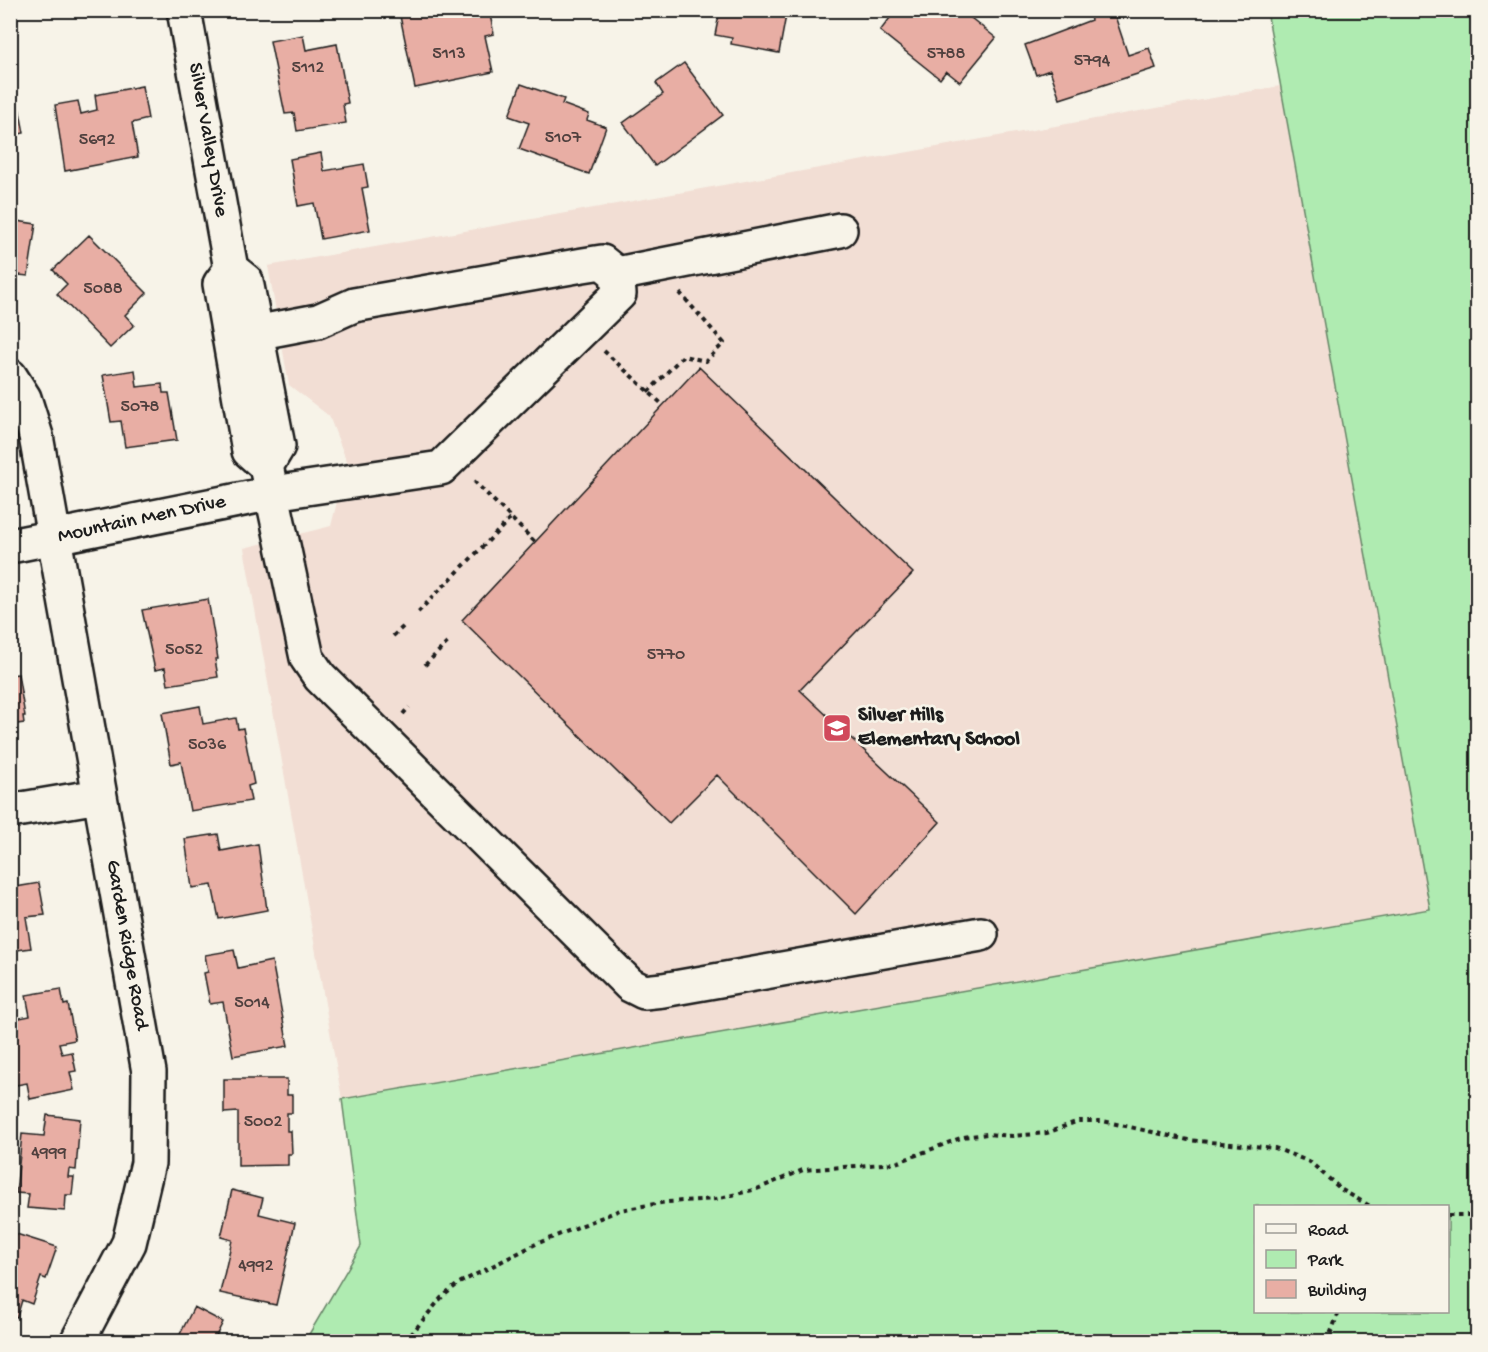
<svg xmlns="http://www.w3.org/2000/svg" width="1488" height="1352" font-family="'Gochi Hand',sans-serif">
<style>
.built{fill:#f2ded4}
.green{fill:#afebb1;stroke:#668466;stroke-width:1.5;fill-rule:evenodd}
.building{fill:#e8aea4;stroke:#1c1c1c;stroke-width:1.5}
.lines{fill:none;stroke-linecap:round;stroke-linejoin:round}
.minor-casing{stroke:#1c1c1c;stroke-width:38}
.path{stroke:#1c1c1c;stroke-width:4;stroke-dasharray:4.5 4.5;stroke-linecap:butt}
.minor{stroke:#f7f3e8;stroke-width:33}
.labels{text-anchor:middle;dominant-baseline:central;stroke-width:5;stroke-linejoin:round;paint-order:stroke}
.number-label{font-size:18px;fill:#4f403e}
.street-label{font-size:21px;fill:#1c1c1c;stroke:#f7f3e8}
.poi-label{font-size:21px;font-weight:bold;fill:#1c1c1c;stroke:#f7f3e8;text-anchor:start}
</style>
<rect width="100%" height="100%" fill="#f7f3e8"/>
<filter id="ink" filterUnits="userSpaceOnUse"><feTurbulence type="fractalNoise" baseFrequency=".0167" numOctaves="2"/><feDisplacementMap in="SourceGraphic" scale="12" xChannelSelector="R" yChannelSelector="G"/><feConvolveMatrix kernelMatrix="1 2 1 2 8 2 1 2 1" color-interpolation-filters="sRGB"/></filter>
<g filter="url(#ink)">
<!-- built -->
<path class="built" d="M 1280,86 L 1430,909 L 342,1099 L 244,548 L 331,526 L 347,462 L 329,416 L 289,385 L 268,266 Z"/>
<!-- green -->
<path class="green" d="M 1267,11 L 1477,11 L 1477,1341 L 305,1341 L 361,1246 L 342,1099 L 1430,909 ZM 1256,1206 L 1448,1206 L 1448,1312 L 1256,1312 Z"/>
<!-- building -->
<path class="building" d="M 428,10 L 489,10 L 494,34 L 485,36 L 493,72 L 415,88 L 400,16 Z
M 720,10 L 787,10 L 779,53 L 731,44 L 732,38 L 715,35 Z
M 896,10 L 961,10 L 996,38 L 960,82 L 946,71 L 940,79 L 880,31 Z
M 1098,10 L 1113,10 L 1128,55 L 1149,48 L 1156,68 L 1060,99 L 1050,70 L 1036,75 L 1025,45 L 1091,20 L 1089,14 Z
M 303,35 L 306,50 L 337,44 L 348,103 L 343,104 L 346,123 L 297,131 L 294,113 L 285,114 L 270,41 Z
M 684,63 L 723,115 L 655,166 L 623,123 L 663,94 L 656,83 Z
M 10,81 L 14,81 L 24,133 L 10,136 Z
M 521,84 L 564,99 L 562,104 L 589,114 L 587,120 L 606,127 L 589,174 L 519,149 L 529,123 L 509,116 Z
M 142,86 L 148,119 L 132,123 L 138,157 L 65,171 L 55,105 L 78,101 L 81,114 L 97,110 L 95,95 Z
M 321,153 L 324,171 L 364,164 L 368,187 L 362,188 L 370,230 L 321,239 L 314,203 L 298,206 L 290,159 Z
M 10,220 L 36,224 L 28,276 L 10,274 Z
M 89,235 L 147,293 L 125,315 L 134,325 L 110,348 L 57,294 L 67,284 L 53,270 Z
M 699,367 L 913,573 L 800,690 L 940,822 L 856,914 L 717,775 L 669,823 L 462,620 Z
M 135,370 L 137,387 L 162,384 L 163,393 L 169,393 L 177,440 L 125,447 L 121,421 L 111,422 L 103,375 Z
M 208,599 L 218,659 L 215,659 L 218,677 L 168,685 L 165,668 L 155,670 L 142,610 Z
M 18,674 L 25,716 L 23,716 L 24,723 L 10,725 L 10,675 Z
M 200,706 L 203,724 L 236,718 L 238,729 L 243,728 L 254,784 L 248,786 L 251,801 L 190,811 L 181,762 L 171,764 L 162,713 Z
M 218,834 L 221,851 L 258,844 L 267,910 L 219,919 L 212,885 L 192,888 L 185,839 Z
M 39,883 L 45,915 L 26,917 L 31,948 L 10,951 L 10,888 Z
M 234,950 L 238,968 L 272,961 L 288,1046 L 233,1056 L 223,1002 L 210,1004 L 204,973 L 208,972 L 205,955 Z
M 61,989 L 64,1005 L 68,1004 L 75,1040 L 59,1043 L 62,1054 L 72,1052 L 76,1071 L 70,1072 L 74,1090 L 30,1099 L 27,1083 L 10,1086 L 10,1020 L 30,1016 L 26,995 Z
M 224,1079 L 287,1079 L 287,1095 L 292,1095 L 292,1113 L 287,1113 L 287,1131 L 291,1131 L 292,1154 L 288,1154 L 288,1165 L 238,1166 L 238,1112 L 224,1113 Z
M 47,1115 L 80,1119 L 76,1170 L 69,1169 L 68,1177 L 74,1177 L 72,1195 L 66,1195 L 65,1211 L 27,1208 L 29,1194 L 16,1193 L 22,1134 L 44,1136 Z
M 232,1190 L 263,1198 L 259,1214 L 295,1223 L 276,1305 L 220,1293 L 232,1240 L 221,1237 Z
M 10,1232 L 57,1247 L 46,1279 L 41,1277 L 32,1304 L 22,1300 L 17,1317 L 10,1315 Z
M 194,1307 L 223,1322 L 216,1336 L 226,1342 L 176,1342 Z"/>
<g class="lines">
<!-- minor casing -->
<g class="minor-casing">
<path id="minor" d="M 184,10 L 231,269 L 246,281 L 278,446 L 266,466
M 231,269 L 220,284 L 249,451 L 266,466 L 307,658 L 320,677 L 630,985 L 644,992 L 663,990 L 981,934
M 617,274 L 840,230
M 10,376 L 24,398 L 36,436 L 149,1072 L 148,1163 L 129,1243 L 77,1342
M 10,546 L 273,493 L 441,468 L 619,294 L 617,274 L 602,262 L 583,265 L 354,305 L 318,321 L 255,333
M 10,811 L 99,796"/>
</g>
<!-- path -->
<path class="path" d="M 604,351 L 663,405
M 648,392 L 683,356 L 706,361 L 724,343 L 680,293
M 474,481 L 535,542
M 418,612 L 511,518
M 393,636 L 405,625
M 425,665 L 448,642
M 403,714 L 409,707
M 1448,1215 L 1478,1215
M 405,1342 L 441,1298 L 459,1283 L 536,1244 L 620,1210 L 667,1202 L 716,1199 L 757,1189 L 803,1170 L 896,1163 L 963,1137 L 987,1134 L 1013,1136 L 1047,1133 L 1078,1121 L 1103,1121 L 1188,1140 L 1275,1148 L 1310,1162 L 1342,1190 L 1370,1206
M 1327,1342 L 1339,1312"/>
<!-- minor -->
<use href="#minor" class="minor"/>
</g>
</g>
<!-- icons -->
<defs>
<g id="school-square" transform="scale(1.5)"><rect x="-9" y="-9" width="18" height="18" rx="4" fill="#d1495b" stroke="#f7f3e8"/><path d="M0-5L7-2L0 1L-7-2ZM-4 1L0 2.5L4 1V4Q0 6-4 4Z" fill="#fff"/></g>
</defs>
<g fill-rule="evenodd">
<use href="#school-square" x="837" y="728"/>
</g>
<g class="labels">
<!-- number labels -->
<g class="number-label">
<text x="449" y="54">5113</text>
<text x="946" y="54">5788</text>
<text x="1092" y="61">5794</text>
<text x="308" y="68">5112</text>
<text x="563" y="138">5107</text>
<text x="97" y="140">5692</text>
<text x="103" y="289">5088</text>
<text x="140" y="407">5078</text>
<text x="184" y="650">5052</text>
<text x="666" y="655">5770</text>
<text x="207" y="745">5036</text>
<text x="252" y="1003">5014</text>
<text x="263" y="1122">5002</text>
<text x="49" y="1153">4999</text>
<text x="256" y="1266">4992</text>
</g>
<!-- street labels -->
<g class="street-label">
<text transform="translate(207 140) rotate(80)">Silver Valley Drive</text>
<text transform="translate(142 520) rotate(-12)">Mountain Men Drive</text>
<text transform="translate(126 945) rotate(80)">Garden Ridge Road</text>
</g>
<!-- poi labels -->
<g class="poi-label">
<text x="858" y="716">Silver Hills<tspan x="858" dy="24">Elementary School</tspan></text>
</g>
</g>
<!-- margin -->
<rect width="1488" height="1352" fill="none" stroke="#f7f3e8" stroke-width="36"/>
<rect x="18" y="18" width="1452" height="1316" fill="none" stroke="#1c1c1c" stroke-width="2" filter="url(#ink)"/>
<!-- legend -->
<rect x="1254" y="1205" width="195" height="108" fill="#f7f3e8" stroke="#9f9d96" stroke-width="1.5"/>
<rect x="1266" y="1224" width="30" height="9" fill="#f7f3e8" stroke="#9f9d96" stroke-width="1.5"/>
<text x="1308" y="1235" font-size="18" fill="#1c1c1c">Road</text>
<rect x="1266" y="1250" width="30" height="18" fill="#afebb1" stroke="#9f9d96" stroke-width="1.5"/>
<text x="1308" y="1265" font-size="18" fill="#1c1c1c">Park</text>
<rect x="1266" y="1280" width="30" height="18" fill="#e8aea4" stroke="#9f9d96" stroke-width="1.5"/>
<text x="1308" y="1295" font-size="18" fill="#1c1c1c">Building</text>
</svg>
